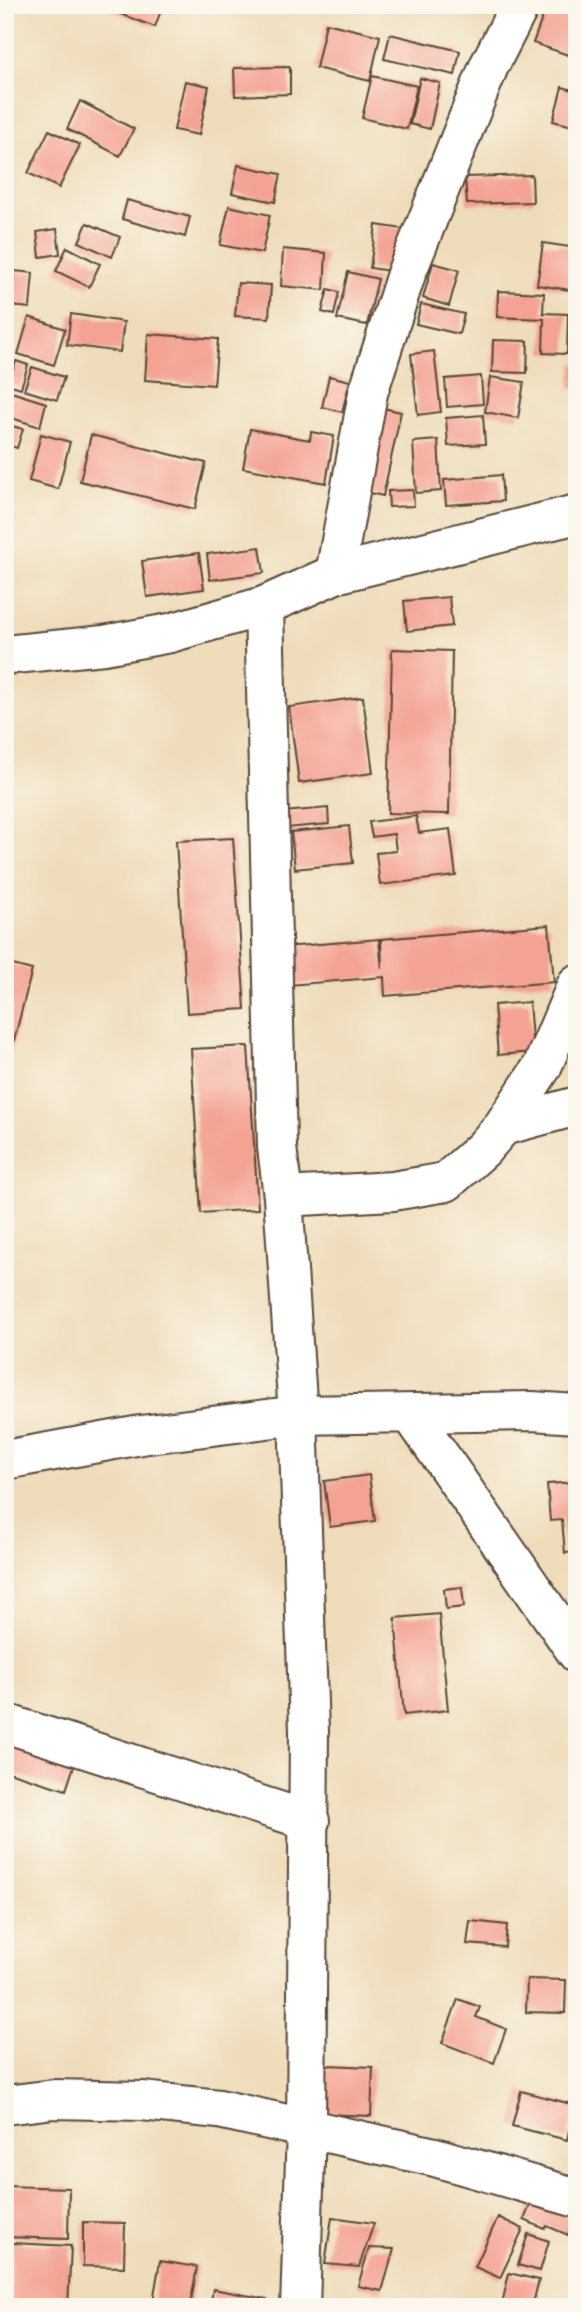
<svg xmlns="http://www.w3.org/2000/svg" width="582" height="2312" font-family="'IM FELL Great Primer',serif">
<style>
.building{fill:#f4a393}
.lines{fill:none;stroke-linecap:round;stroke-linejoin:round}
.minor-casing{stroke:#564535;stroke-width:42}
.major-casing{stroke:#564535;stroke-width:42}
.minor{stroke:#fff;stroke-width:38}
.major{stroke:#fff;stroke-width:38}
</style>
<rect width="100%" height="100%" fill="#fbf7ec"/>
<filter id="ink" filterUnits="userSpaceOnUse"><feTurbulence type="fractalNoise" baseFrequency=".0143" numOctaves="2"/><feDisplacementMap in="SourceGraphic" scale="14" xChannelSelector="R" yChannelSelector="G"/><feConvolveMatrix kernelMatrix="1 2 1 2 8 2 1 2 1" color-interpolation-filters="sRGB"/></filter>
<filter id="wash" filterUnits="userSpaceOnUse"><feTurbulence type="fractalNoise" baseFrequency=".00686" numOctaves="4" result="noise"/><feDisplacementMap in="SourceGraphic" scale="28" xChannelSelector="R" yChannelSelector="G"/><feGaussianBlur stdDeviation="1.57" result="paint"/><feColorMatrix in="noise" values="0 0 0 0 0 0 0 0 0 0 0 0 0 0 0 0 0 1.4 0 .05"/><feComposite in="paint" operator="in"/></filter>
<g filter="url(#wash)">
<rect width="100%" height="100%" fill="#efdcba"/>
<g id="blocks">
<!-- building -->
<path class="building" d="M 114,5 L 163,5 L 155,27 L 112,11 Z
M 547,5 L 577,5 L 577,58 L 533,43 Z
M 326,23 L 380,36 L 370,81 L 316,68 Z
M 390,34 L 460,51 L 455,75 L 384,59 Z
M 290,67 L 290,94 L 235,96 L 234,68 Z
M 372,76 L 417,86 L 407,129 L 362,118 Z
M 420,78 L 440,83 L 430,129 L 410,124 Z
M 185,81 L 209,86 L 199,135 L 174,130 Z
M 562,87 L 577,91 L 577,127 L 553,121 Z
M 80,101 L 134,129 L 120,156 L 67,129 Z
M 49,130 L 80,145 L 59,188 L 28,173 Z
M 238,165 L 281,174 L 275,202 L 232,193 Z
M 532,175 L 533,202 L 467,204 L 465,177 Z
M 127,200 L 190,217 L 185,237 L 122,219 Z
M 229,206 L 270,215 L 262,253 L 220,245 Z
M 87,223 L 120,237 L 112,257 L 79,242 Z
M 376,225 L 404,229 L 397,272 L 370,268 Z
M 57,229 L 60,254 L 40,257 L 37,232 Z
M 543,243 L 577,248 L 577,291 L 537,285 Z
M 67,247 L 100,264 L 89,287 L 56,271 Z
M 283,249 L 326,253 L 324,290 L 281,286 Z
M 433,263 L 459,270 L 449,306 L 423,298 Z
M 14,271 L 33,273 L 30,308 L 11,306 Z
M 348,272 L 378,279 L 367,325 L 337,319 Z
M 238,283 L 271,285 L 269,318 L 235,316 Z
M 328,289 L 339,292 L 334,315 L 322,312 Z
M 498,291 L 544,293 L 543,313 L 568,314 L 567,354 L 543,353 L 544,319 L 497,317 Z
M 421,304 L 464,314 L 459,334 L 416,324 Z
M 71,314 L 124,322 L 120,352 L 67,345 Z
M 29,317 L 65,329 L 54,365 L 18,354 Z
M 148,334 L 218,339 L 214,385 L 145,380 Z
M 493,340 L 528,341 L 527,373 L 492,372 Z
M 434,351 L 441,412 L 418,415 L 411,354 Z
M 16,361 L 28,365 L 21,388 L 8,384 Z
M 573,363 L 577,364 L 577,388 L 570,387 Z
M 32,367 L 64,377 L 57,400 L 24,390 Z
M 329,376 L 350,381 L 342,412 L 322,407 Z
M 481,376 L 483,404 L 447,407 L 445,379 Z
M 490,377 L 524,382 L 518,418 L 485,412 Z
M 5,390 L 46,403 L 40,427 L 5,416 Z
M 383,408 L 401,412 L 383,496 L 365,492 Z
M 483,415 L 485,444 L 448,446 L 446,418 Z
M 5,424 L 23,429 L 17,448 L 5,444 Z
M 250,429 L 310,440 L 311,432 L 334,436 L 326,483 L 243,468 Z
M 41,434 L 70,442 L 58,489 L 29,481 Z
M 91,435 L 206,463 L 195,509 L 80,481 Z
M 438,440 L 441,491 L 416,493 L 413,442 Z
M 501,475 L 503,501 L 446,505 L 444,480 Z
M 413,490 L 414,506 L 389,507 L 388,491 Z
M 260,547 L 264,573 L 210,580 L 207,554 Z
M 199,553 L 204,589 L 147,597 L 142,561 Z
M 449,597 L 452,626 L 407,631 L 404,601 Z
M 392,649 L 452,651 L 449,814 L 388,813 Z
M 363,697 L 373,773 L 299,783 L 289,707 Z
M 328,808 L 329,824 L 286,828 L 284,812 Z
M 416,816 L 419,833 L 450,829 L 456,876 L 380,885 L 376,853 L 396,851 L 394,834 L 372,837 L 369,822 Z
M 349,826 L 353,863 L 295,869 L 291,832 Z
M 233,838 L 245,1009 L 187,1013 L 176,841 Z
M 549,925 L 554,982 L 385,996 L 384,977 L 277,986 L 273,948 L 379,939 L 382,969 L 381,939 Z
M 5,963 L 32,970 L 6,1072 L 5,1072 Z
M 529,1002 L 533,1052 L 498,1055 L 494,1005 Z
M 248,1046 L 258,1209 L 201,1213 L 191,1049 Z
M 369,1475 L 375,1521 L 330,1527 L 324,1481 Z
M 577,1482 L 577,1552 L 565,1553 L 562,1520 L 550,1521 L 547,1484 Z
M 462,1587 L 464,1607 L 446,1609 L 444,1589 Z
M 439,1614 L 448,1710 L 404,1715 L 395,1618 Z
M 7,1741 L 75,1763 L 66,1790 L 5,1771 Z
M 470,1921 L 507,1925 L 505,1947 L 467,1944 Z
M 527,1979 L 566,1980 L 565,2013 L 526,2012 Z
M 458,1999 L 480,2007 L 476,2017 L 506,2029 L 494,2063 L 442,2043 Z
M 326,2065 L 373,2067 L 371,2116 L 324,2114 Z
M 521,2091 L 575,2105 L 567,2140 L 512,2126 Z
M 5,2186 L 69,2188 L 68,2239 L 5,2237 Z
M 532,2200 L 575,2219 L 568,2235 L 547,2226 L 545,2229 L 524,2220 Z
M 332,2217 L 374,2223 L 359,2267 L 325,2264 Z
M 498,2217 L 523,2229 L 500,2278 L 475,2267 Z
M 83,2222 L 125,2223 L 124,2267 L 83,2266 Z
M 528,2234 L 549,2241 L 540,2271 L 518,2265 Z
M 12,2243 L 71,2246 L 68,2307 L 9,2307 Z
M 369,2248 L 394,2249 L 382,2291 L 358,2286 Z
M 160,2261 L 197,2267 L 190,2307 L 152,2307 Z
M 509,2273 L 539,2280 L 532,2307 L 502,2304 Z
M 574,2287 L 577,2287 L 577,2307 L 570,2307 Z
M 213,2289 L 267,2299 L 266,2307 L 210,2307 Z"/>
</g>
</g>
<g filter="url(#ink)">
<use href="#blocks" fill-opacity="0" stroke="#564535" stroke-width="2"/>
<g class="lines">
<!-- minor casing -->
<g class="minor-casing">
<path id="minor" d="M 335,574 L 368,393 L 406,274 L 489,66 L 520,5
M 264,606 L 277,1147 L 283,1197 L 298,1415 L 309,1731 L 306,2129 L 300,2307
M 503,1126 L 577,1106
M 283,1197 L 393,1191 L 446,1182 L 483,1149 L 503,1126 L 542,1067 L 577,984
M 411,1414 L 577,1653
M 5,1460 L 141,1435 L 298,1415 L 532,1411 L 577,1414
M 5,1723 L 310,1821
M 5,2105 L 54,2099 L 142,2101 L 219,2109 L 435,2157 L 577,2198"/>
</g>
<!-- major casing -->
<g class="major-casing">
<path id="major" d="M 5,655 L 104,645 L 170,633 L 264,606 L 335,574 L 577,514"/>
</g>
<!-- minor -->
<use href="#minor" class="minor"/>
<!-- major -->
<use href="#major" class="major"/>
</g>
</g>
<!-- margin -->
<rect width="582" height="2312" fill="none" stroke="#fbf7ec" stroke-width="28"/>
</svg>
